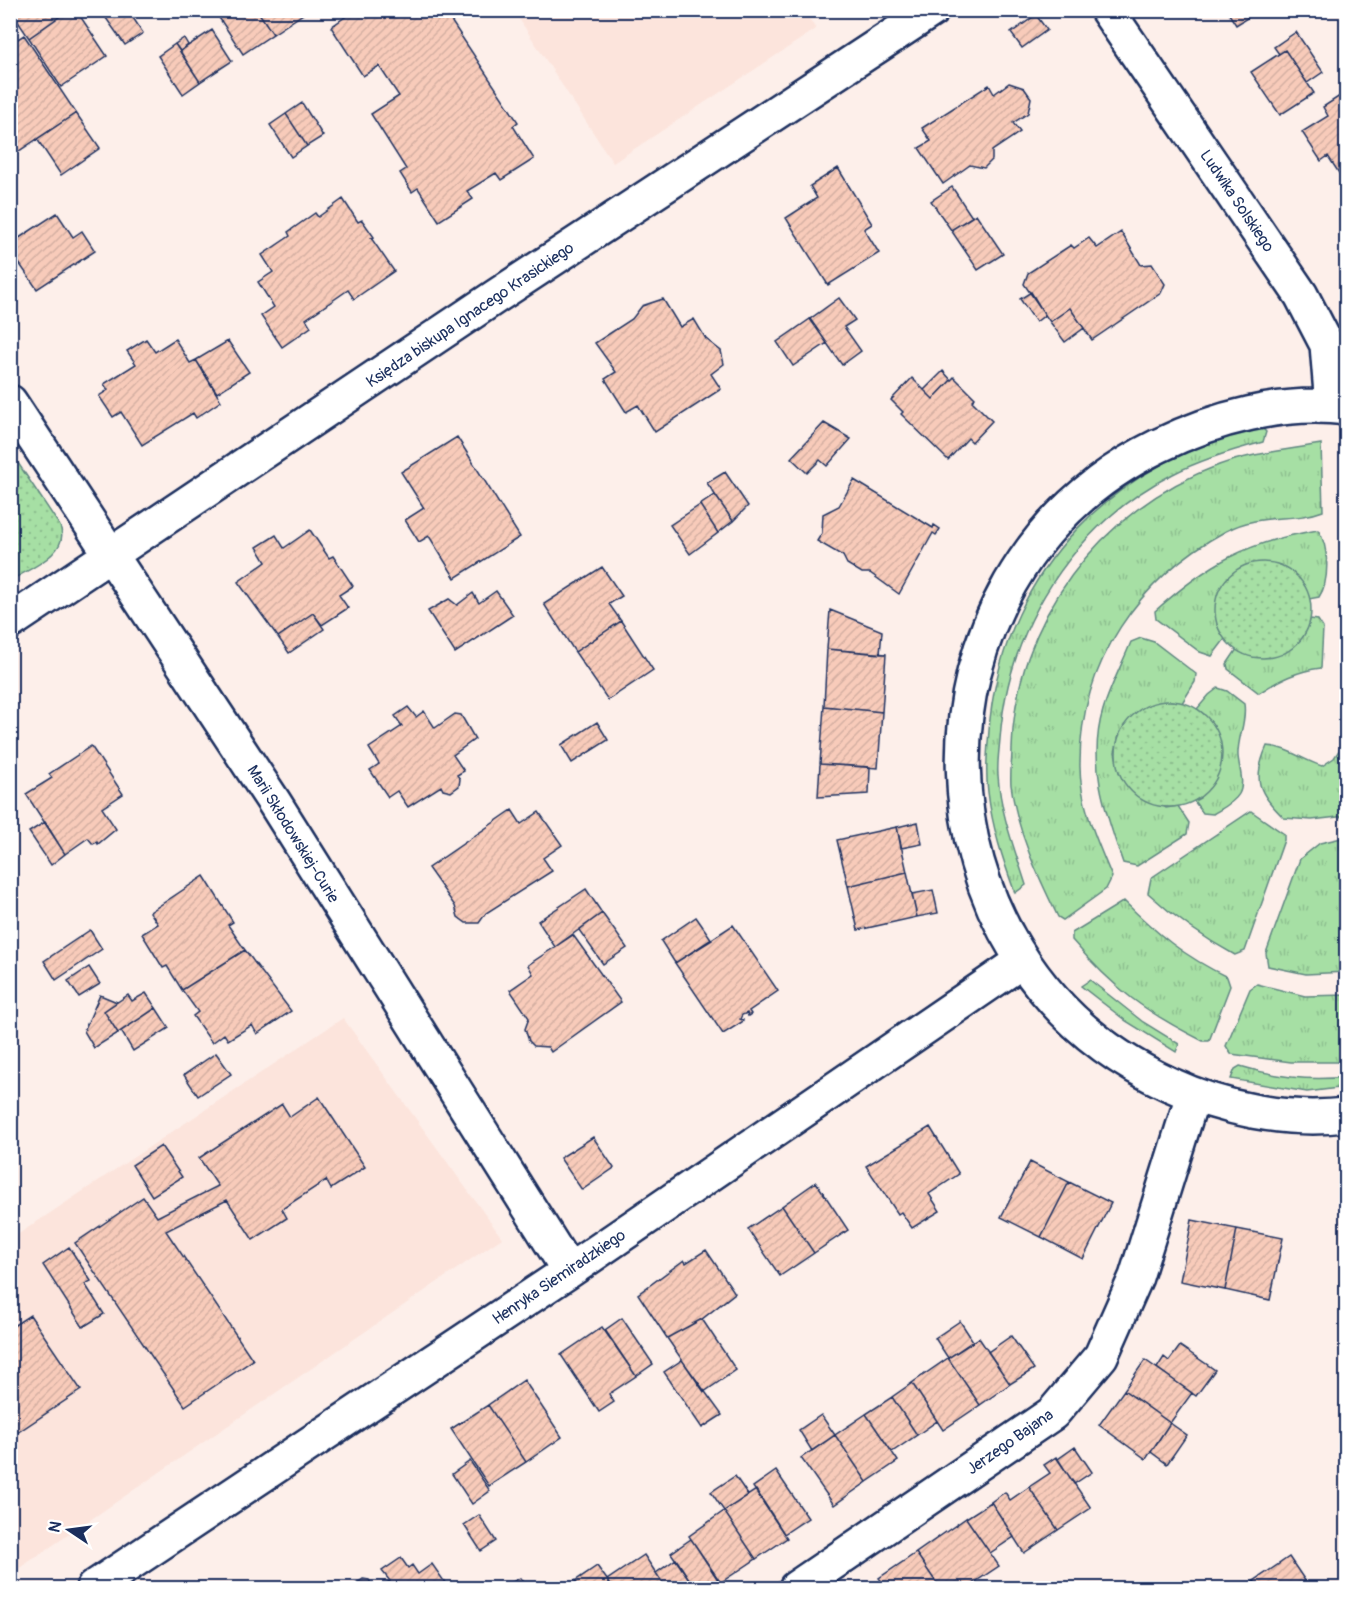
<svg xmlns="http://www.w3.org/2000/svg" width="1357" height="1599" font-family="Pangolin,sans-serif">
<style>
.built{fill:#fce4dc}
.grass{fill:url(#grass-tufts);stroke:#608781;stroke-width:1.5}
.park{fill:url(#park-dots);stroke:#608781;stroke-width:1.5}
.building{fill:url(#building-hatch);stroke:#1b2f5e;stroke-width:1.5}
.lines{fill:none;stroke-linecap:round;stroke-linejoin:round}
.street-casing{stroke:#1b2f5e;stroke-width:38}
.street{stroke:#fff;stroke-width:33}
.labels{text-anchor:middle;dominant-baseline:central;stroke-width:6;stroke-linejoin:round;paint-order:stroke}
.street-label{font-size:16px;fill:#1b2f5e;stroke:#fff}
</style>
<defs>
<pattern id="grass-tufts" width="24" height="20" patternUnits="userSpaceOnUse" patternTransform="scale(1.5)"><rect width="24" height="20" fill="#a6dfa4"/><path d="M3 7l-1-3M5 7V3M7 7l1-3M15 17l-1-3M17 17v-4M19 17l1-3" fill="none" stroke="#8ec090"/></pattern>
<pattern id="park-dots" width="8" height="8" patternUnits="userSpaceOnUse" patternTransform="scale(1.5)"><rect width="8" height="8" fill="#a6dfa4"/><path d="M2 2h.1M6 6h.1" fill="none" stroke="#8ec090" stroke-width="1.8" stroke-linecap="round"/></pattern>
<pattern id="building-hatch" width="6" height="6" patternUnits="userSpaceOnUse" patternTransform="scale(1.5)"><rect width="6" height="6" fill="#f8cbba"/><path d="M-1 1l2-2M0 6l6-6M5 7l2-2" fill="none" stroke="#d4afa2"/></pattern>
</defs>
<rect width="100%" height="100%" fill="#fdefea"/>
<filter id="ink" filterUnits="userSpaceOnUse"><feTurbulence type="fractalNoise" baseFrequency=".0167" numOctaves="2"/><feDisplacementMap in="SourceGraphic" scale="12" xChannelSelector="R" yChannelSelector="G"/><feConvolveMatrix kernelMatrix="1 2 1 2 8 2 1 2 1" color-interpolation-filters="sRGB"/></filter>
<g filter="url(#ink)">
<!-- built -->
<path class="built" d="M 514,11 L 804,11 L 816,29 L 613,163 Z
M 343,1018 L 502,1238 L 11,1574 L 11,1239 Z"/>
<!-- grass -->
<path class="grass" d="M 1261,427 L 1266,432 L 1263,442 C 1233,450 1202,459 1173,474 C 1073,525 1008,627 1000,739 C 999,751 997,764 998,775 C 1000,812 1015,850 1026,885 L 1015,893 C 1003,860 992,827 988,792 C 985,768 988,744 990,719 C 1007,568 1114,461 1261,427 Z
M 1321,444 L 1323,511 C 1292,523 1261,512 1226,531 C 1139,578 1080,663 1080,763 C 1079,802 1097,841 1112,877 L 1106,889 L 1063,920 L 1058,917 C 1038,876 1017,832 1011,785 C 1010,773 1012,761 1012,749 C 1014,621 1100,509 1219,465 C 1251,453 1287,450 1321,444 Z
M 1318,530 C 1329,546 1330,581 1319,597 L 1309,599 L 1304,585 L 1217,625 L 1225,639 L 1212,656 L 1200,652 L 1156,619 L 1155,611 C 1209,563 1246,542 1318,530 Z
M 1346,538 L 1346,671 L 1342,658 L 1343,541 Z
M 1310,619 L 1318,620 L 1323,628 L 1321,668 C 1297,671 1279,680 1259,693 L 1228,669 L 1227,664 L 1237,649 L 1244,654 L 1309,624 Z
M 1141,638 L 1154,642 L 1196,674 L 1195,682 L 1182,703 L 1171,701 L 1120,732 L 1115,752 L 1119,772 L 1166,808 L 1178,806 L 1189,823 L 1187,834 L 1137,866 L 1123,863 C 1106,814 1087,763 1103,710 C 1110,687 1122,664 1131,642 Z
M 1218,688 L 1227,691 L 1244,704 C 1247,722 1237,738 1238,756 C 1239,768 1245,783 1239,794 C 1234,803 1221,809 1213,814 L 1203,813 L 1194,801 L 1200,798 L 1204,714 L 1197,709 L 1209,695 Z
M 1346,740 L 1346,816 L 1312,820 L 1284,818 C 1258,792 1252,780 1267,746 C 1288,747 1302,760 1322,766 L 1334,758 Z
M 1251,811 L 1284,834 L 1284,840 L 1245,951 L 1235,955 C 1202,937 1175,918 1148,893 L 1151,878 Z
M 1346,837 L 1346,972 L 1306,974 L 1268,966 L 1266,953 L 1300,859 L 1320,843 Z
M 1124,901 C 1157,934 1184,956 1227,977 L 1230,986 L 1209,1041 L 1203,1041 C 1145,1012 1114,989 1072,940 L 1072,933 Z
M 1090,980 L 1143,1022 L 1179,1044 L 1176,1052 L 1126,1021 L 1081,986 Z
M 1257,984 L 1305,996 L 1346,995 L 1346,1062 L 1291,1062 L 1231,1054 L 1226,1046 L 1250,989 Z
M 1240,1066 C 1275,1077 1310,1081 1346,1077 L 1346,1087 L 1307,1092 L 1231,1079 L 1235,1069 Z"/>
<!-- park -->
<path class="park" d="M 10,451 L 60,526 C 71,553 29,569 11,580 Z
M1215 610a48 48 0 1 1 96 0a48 48 0 1 1-96 0Z
M1116 754a53 53 0 1 1 106 0a53 53 0 1 1-106 0Z"/>
<!-- building -->
<path class="building" d="M 10,10 L 69,10 L 29,38 Z
M 69,10 L 76,10 L 107,56 L 61,87 L 29,38 Z
M 128,10 L 143,33 L 125,45 L 101,11 Z
M 214,10 L 257,10 L 273,34 L 243,54 Z
M 257,10 L 309,10 L 273,34 Z
M 355,10 L 436,10 L 442,20 L 448,16 L 518,122 L 513,126 L 534,159 L 501,180 L 496,173 L 467,191 L 473,199 L 439,221 L 418,188 L 412,192 L 400,173 L 406,169 L 371,114 L 399,96 L 379,66 L 363,76 L 331,27 Z
M 1233,10 L 1249,10 L 1252,15 L 1236,25 L 1229,14 Z
M 1036,15 L 1047,30 L 1022,48 L 1011,33 Z
M 212,30 L 232,61 L 200,82 L 180,51 Z
M 1296,32 L 1323,72 L 1307,83 L 1285,50 L 1279,54 L 1274,47 Z
M 24,35 L 76,113 L 10,157 L 10,44 Z
M 184,38 L 188,45 L 180,51 L 175,44 Z
M 175,44 L 200,82 L 183,94 L 158,56 Z
M 1285,50 L 1314,93 L 1280,115 L 1251,72 Z
M 1009,83 L 1024,88 L 1031,98 L 1028,113 L 1013,123 L 1020,132 L 992,151 L 992,160 L 984,168 L 970,165 L 943,184 L 919,148 L 931,141 L 922,128 L 989,85 L 994,94 Z
M 1346,92 L 1346,184 L 1328,156 L 1321,161 L 1302,132 L 1328,116 L 1323,107 Z
M 302,103 L 323,136 L 307,146 L 286,114 Z
M 76,113 L 100,148 L 61,175 L 37,139 Z
M 286,114 L 307,146 L 291,157 L 270,125 Z
M 838,168 L 872,224 L 864,229 L 879,253 L 828,285 L 786,218 L 817,198 L 810,186 Z
M 952,187 L 972,217 L 951,230 L 931,201 Z
M 343,199 L 358,222 L 362,220 L 374,237 L 371,238 L 394,271 L 354,299 L 348,290 L 306,319 L 311,327 L 282,347 L 261,316 L 274,307 L 258,282 L 273,272 L 262,255 L 290,236 L 288,232 L 315,213 L 318,217 Z
M 57,213 L 73,237 L 82,231 L 95,251 L 37,289 L 10,250 L 10,244 Z
M 976,214 L 1003,254 L 978,270 L 951,230 Z
M 1121,232 L 1141,265 L 1152,264 L 1165,284 L 1161,293 L 1092,340 L 1070,308 L 1050,322 L 1024,284 L 1028,273 L 1071,245 L 1074,248 L 1089,238 L 1097,248 Z
M 1031,292 L 1045,315 L 1036,322 L 1020,299 Z
M 839,298 L 855,320 L 844,327 L 861,351 L 842,365 L 810,319 Z
M 663,299 L 680,327 L 694,319 L 706,339 L 721,351 L 724,364 L 711,374 L 721,389 L 655,432 L 638,405 L 626,412 L 605,379 L 616,372 L 595,343 L 632,319 L 642,306 Z
M 1070,308 L 1084,328 L 1065,342 L 1050,322 Z
M 810,319 L 827,343 L 793,366 L 777,342 Z
M 146,339 L 155,352 L 175,339 L 190,363 L 196,360 L 221,401 L 196,418 L 193,413 L 142,445 L 121,412 L 113,417 L 99,396 L 108,390 L 104,384 L 136,364 L 127,351 Z
M 228,341 L 249,372 L 217,393 L 196,360 Z
M 943,371 L 951,380 L 933,399 L 924,390 Z
M 954,377 L 975,398 L 972,401 L 992,421 L 972,442 L 968,438 L 948,460 L 901,414 L 903,412 L 891,400 L 912,378 L 933,399 Z
M 824,423 L 851,439 L 827,466 L 820,460 L 807,473 L 791,458 Z
M 457,437 L 520,537 L 455,578 L 429,536 L 419,542 L 405,520 L 424,508 L 401,472 Z
M 725,472 L 748,506 L 733,521 L 707,483 Z
M 854,480 L 933,528 L 934,525 L 940,529 L 936,535 L 933,533 L 899,594 L 870,573 L 862,573 L 847,564 L 843,556 L 817,541 L 822,533 L 823,514 L 839,506 Z
M 715,495 L 733,521 L 718,533 L 700,505 Z
M 700,505 L 718,533 L 690,554 L 670,525 Z
M 310,530 L 329,558 L 333,556 L 353,586 L 339,595 L 348,608 L 322,625 L 313,613 L 278,637 L 238,582 L 266,562 L 257,547 L 276,535 L 284,548 Z
M 602,567 L 622,596 L 609,604 L 621,621 L 575,652 L 544,604 Z
M 496,591 L 513,615 L 455,653 L 428,611 L 449,599 L 457,605 L 473,593 L 479,603 Z
M 830,610 L 882,631 L 880,654 L 827,649 Z
M 313,613 L 324,629 L 289,653 L 278,637 Z
M 621,621 L 653,670 L 608,700 L 575,652 Z
M 827,649 L 886,654 L 882,712 L 824,706 Z
M 824,706 L 882,712 L 878,768 L 820,764 Z
M 408,707 L 416,717 L 424,711 L 435,728 L 455,714 L 461,715 L 475,739 L 453,755 L 464,771 L 457,775 L 460,779 L 459,786 L 451,792 L 443,790 L 441,786 L 408,807 L 397,791 L 388,797 L 370,770 L 379,764 L 369,748 L 402,726 L 395,716 Z
M 597,722 L 608,740 L 572,763 L 561,745 Z
M 91,746 L 123,794 L 102,808 L 116,829 L 98,844 L 97,842 L 93,844 L 88,838 L 65,854 L 26,794 L 52,778 L 49,774 Z
M 820,764 L 870,767 L 869,794 L 818,797 Z
M 512,810 L 521,824 L 539,812 L 562,845 L 543,858 L 552,871 L 486,913 L 479,923 L 466,923 L 458,917 L 455,906 L 428,868 Z
M 45,822 L 65,854 L 51,865 L 29,832 Z
M 918,822 L 922,844 L 901,848 L 897,827 Z
M 897,827 L 907,872 L 848,886 L 837,840 Z
M 907,872 L 917,917 L 858,930 L 848,886 Z
M 204,876 L 233,922 L 228,925 L 245,950 L 182,990 L 167,966 L 163,968 L 142,934 L 158,924 L 150,912 Z
M 586,889 L 602,913 L 555,947 L 538,921 Z
M 933,890 L 938,913 L 917,917 L 912,894 Z
M 602,913 L 627,948 L 603,964 L 579,930 Z
M 696,917 L 712,940 L 675,963 L 661,941 Z
M 733,925 L 778,991 L 749,1011 L 751,1014 L 748,1016 L 747,1013 L 742,1015 L 740,1019 L 743,1020 L 742,1022 L 723,1034 L 675,963 Z
M 90,930 L 102,949 L 56,980 L 44,961 Z
M 573,935 L 621,1002 L 551,1052 L 548,1047 L 534,1046 L 529,1041 L 525,1029 L 529,1018 L 510,990 L 533,974 L 528,965 Z
M 245,950 L 291,1011 L 257,1034 L 252,1025 L 228,1040 L 224,1034 L 212,1043 L 193,1016 L 198,1012 L 182,990 Z
M 89,967 L 100,984 L 79,997 L 68,981 Z
M 146,993 L 156,1008 L 118,1033 L 104,1011 L 128,995 L 132,1001 Z
M 100,995 L 117,1002 L 104,1011 L 118,1033 L 94,1048 L 84,1031 Z
M 156,1008 L 169,1028 L 133,1051 L 121,1031 Z
M 216,1053 L 231,1074 L 198,1096 L 184,1075 Z
M 319,1097 L 365,1167 L 331,1189 L 326,1180 L 282,1209 L 287,1218 L 253,1240 L 227,1200 L 166,1231 L 253,1360 L 185,1406 L 75,1243 L 143,1197 L 157,1217 L 218,1186 L 199,1158 L 282,1104 L 290,1117 Z
M 930,1127 L 959,1174 L 929,1194 L 940,1211 L 912,1228 L 901,1212 L 898,1214 L 866,1166 Z
M 593,1137 L 614,1168 L 582,1190 L 560,1158 Z
M 161,1146 L 182,1177 L 152,1196 L 132,1165 Z
M 1030,1162 L 1069,1182 L 1041,1237 L 1001,1217 Z
M 816,1182 L 848,1230 L 814,1253 L 782,1206 Z
M 1069,1182 L 1111,1203 L 1083,1259 L 1041,1237 Z
M 782,1206 L 814,1253 L 780,1276 L 748,1229 Z
M 1192,1220 L 1237,1229 L 1225,1290 L 1180,1281 Z
M 1237,1229 L 1283,1238 L 1270,1300 L 1225,1290 Z
M 69,1247 L 91,1281 L 85,1284 L 104,1314 L 83,1327 L 43,1265 Z
M 706,1250 L 735,1293 L 702,1319 L 667,1338 L 638,1294 L 684,1260 L 686,1263 Z
M 30,1315 L 81,1390 L 11,1437 L 17,1448 L 10,1453 L 10,1328 Z
M 622,1318 L 653,1364 L 636,1376 L 605,1330 Z
M 702,1319 L 736,1370 L 704,1392 L 667,1338 Z
M 960,1321 L 973,1341 L 948,1358 L 935,1338 Z
M 602,1327 L 636,1376 L 609,1394 L 614,1402 L 599,1412 L 561,1355 Z
M 1011,1336 L 1034,1369 L 1010,1384 L 988,1352 Z
M 979,1338 L 1010,1384 L 980,1405 L 948,1358 Z
M 1180,1346 L 1215,1370 L 1196,1396 L 1157,1368 L 1164,1357 L 1169,1361 Z
M 948,1358 L 980,1405 L 943,1430 L 912,1383 Z
M 682,1360 L 722,1415 L 702,1428 L 664,1372 Z
M 1145,1360 L 1192,1393 L 1170,1423 L 1124,1390 Z
M 524,1380 L 562,1437 L 526,1462 L 488,1405 Z
M 912,1383 L 937,1421 L 917,1435 L 892,1397 Z
M 1124,1390 L 1170,1423 L 1146,1459 L 1099,1425 Z
M 892,1397 L 917,1435 L 892,1452 L 866,1414 Z
M 488,1405 L 526,1462 L 489,1486 L 451,1429 Z
M 866,1414 L 898,1461 L 867,1482 L 835,1435 Z
M 821,1415 L 835,1435 L 812,1451 L 799,1430 Z
M 1170,1423 L 1187,1435 L 1167,1464 L 1151,1452 Z
M 835,1435 L 867,1482 L 834,1505 L 801,1458 Z
M 1075,1447 L 1092,1472 L 1074,1484 L 1058,1459 Z
M 1056,1457 L 1091,1508 L 1058,1530 L 1029,1487 L 1050,1473 L 1044,1465 Z
M 470,1461 L 490,1491 L 472,1504 L 452,1474 Z
M 776,1471 L 808,1518 L 784,1534 L 753,1487 Z
M 735,1476 L 748,1495 L 724,1511 L 711,1492 Z
M 1029,1487 L 1058,1530 L 1024,1553 L 991,1502 L 1005,1492 L 1010,1500 Z
M 756,1490 L 787,1538 L 756,1559 L 724,1511 Z
M 991,1502 L 1014,1537 L 990,1553 L 966,1518 Z
M 724,1511 L 756,1559 L 720,1583 L 689,1536 Z
M 479,1515 L 496,1541 L 481,1551 L 464,1525 Z
M 966,1518 L 999,1566 L 966,1588 L 940,1588 L 916,1553 Z
M 691,1539 L 719,1580 L 706,1588 L 695,1588 L 671,1553 Z
M 916,1553 L 940,1588 L 887,1588 L 879,1578 Z
M 644,1555 L 666,1588 L 613,1588 L 607,1580 Z
M 1289,1557 L 1310,1588 L 1260,1588 L 1254,1581 Z
M 401,1558 L 408,1568 L 412,1565 L 418,1574 L 432,1564 L 448,1587 L 452,1586 L 453,1588 L 378,1588 L 390,1581 L 382,1571 Z
M 676,1559 L 695,1588 L 666,1588 L 656,1573 Z
M 597,1566 L 613,1588 L 581,1588 L 575,1581 Z
M 520,1578 L 527,1588 L 510,1588 L 507,1585 Z
M 363,1579 L 369,1580 L 374,1588 L 350,1588 Z
M 1254,1581 L 1260,1588 L 1243,1588 Z"/>
<g class="lines">
<!-- street casing -->
<g class="street-casing">
<path id="street" d="M 1107,10 L 1301,295 L 1327,345 L 1332,406
M 10,402 L 274,802 L 569,1271
M 1346,408 C 1283,400 1215,418 1158,446 C 893,576 900,961 1169,1084 C 1223,1109 1286,1122 1346,1115
M 10,622 L 495,297 L 932,10
M 93,1588 L 569,1271 L 1022,961
M 796,1588 L 1053,1413 L 1101,1356 L 1136,1277 L 1193,1095"/>
</g>
<!-- street -->
<use href="#street" class="street"/>
</g>
</g>
<g class="labels">
<!-- street labels -->
<g class="street-label">
<text transform="translate(1237 201) rotate(56)">Ludwika Solskiego</text>
<text transform="translate(470 315) rotate(-34)">Księdza biskupa Ignacego Krasickiego</text>
<text transform="translate(293 834) rotate(58)">Marii Skłodowskiej-Curie</text>
<text transform="translate(559 1277) rotate(-34)">Henryka Siemiradzkiego</text>
<text transform="translate(1010 1442) rotate(-35)">Jerzego Bajana</text>
</g>
</g>
<!-- margin -->
<rect width="1357" height="1599" fill="none" stroke="#fff" stroke-width="36"/>
<rect x="18" y="18" width="1321" height="1563" fill="none" stroke="#1b2f5e" stroke-width="2" filter="url(#ink)"/>
<!-- north arrow -->
<g transform="translate(69 1530) rotate(283)" stroke="#ffffff" stroke-width="4.5" paint-order="stroke">
<path d="M0-4.5L10 22L0 15L-10 22Z" fill="#1b2f5e"/>
<text y="-9" font-size="16" font-weight="bold" text-anchor="middle" fill="#1b2f5e">N</text>
</g>
</svg>
